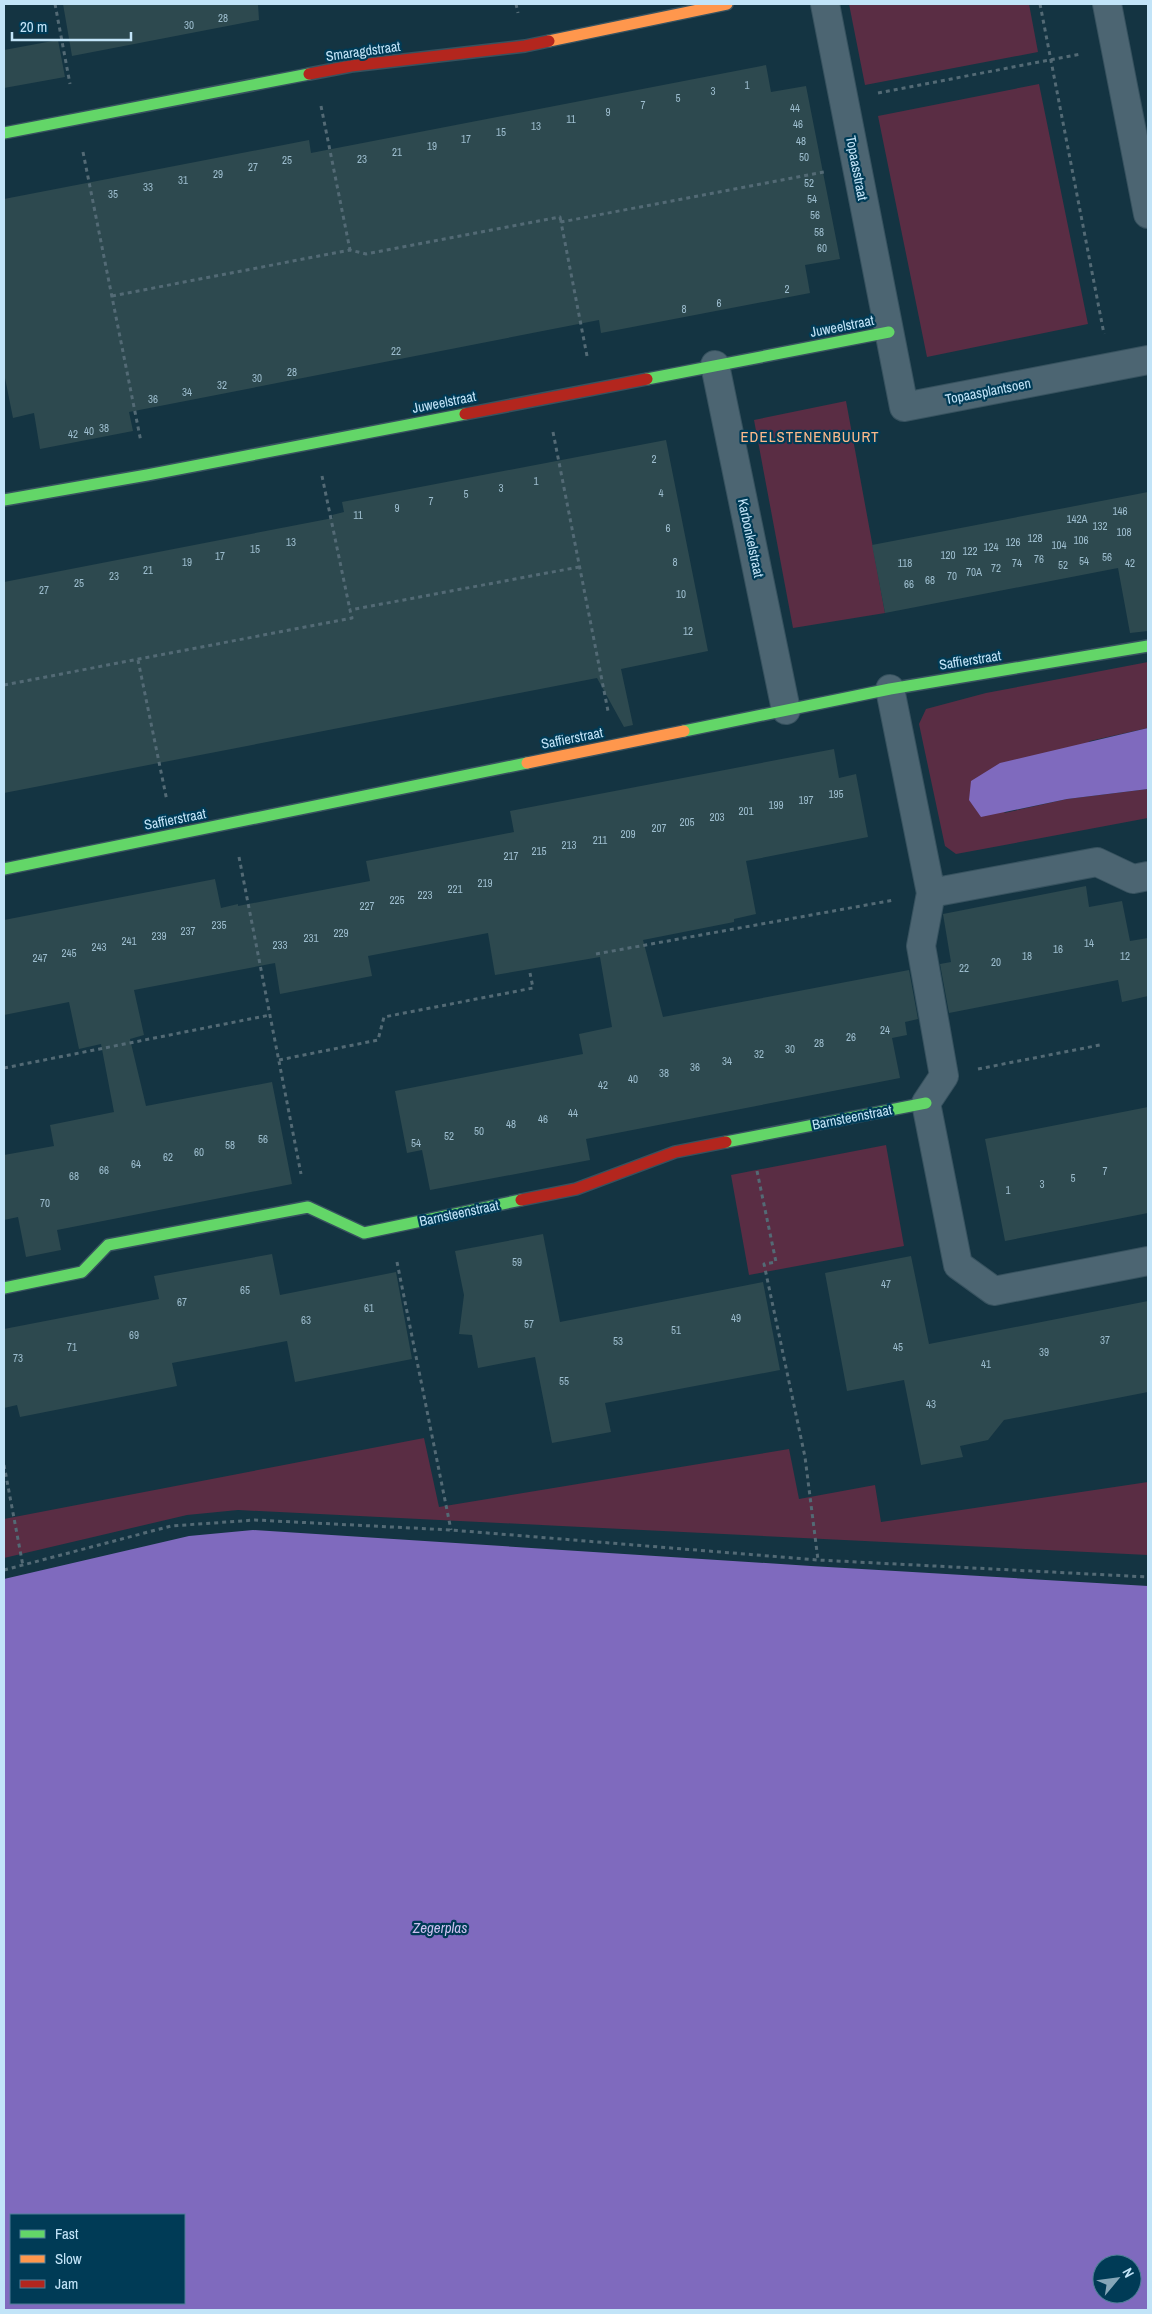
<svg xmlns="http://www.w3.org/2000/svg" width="1152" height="2314" font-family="'Archivo Narrow',sans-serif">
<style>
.green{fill:#5a2d44}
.water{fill:#7f6abe;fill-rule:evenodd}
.building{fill:#2d494f}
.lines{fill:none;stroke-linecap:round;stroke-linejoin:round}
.street-casing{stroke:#37525f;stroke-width:30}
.fast-casing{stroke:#37525f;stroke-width:14}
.slow-casing{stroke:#37525f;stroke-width:14}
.jam-casing{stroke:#37525f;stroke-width:14}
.path{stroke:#536a75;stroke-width:3;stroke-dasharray:4 4;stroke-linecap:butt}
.street{stroke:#4c6572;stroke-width:28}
.fast{stroke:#63d668;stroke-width:11}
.slow{stroke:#ff974d;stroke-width:11}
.jam{stroke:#b3261e;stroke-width:11}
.labels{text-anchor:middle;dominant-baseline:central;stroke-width:4.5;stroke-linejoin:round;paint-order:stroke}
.number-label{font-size:11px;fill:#9dbdce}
.street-label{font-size:14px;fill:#c2e4f8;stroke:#003b56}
.neighbourhood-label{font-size:15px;letter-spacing:1px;fill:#fdba8b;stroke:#003b56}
.water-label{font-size:15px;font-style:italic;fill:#ccc1f0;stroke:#003b56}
</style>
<rect width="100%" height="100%" fill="#143442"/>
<!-- green -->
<path class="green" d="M 849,4 L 1029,4 L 1038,52 L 865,85 Z
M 1039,84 L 1088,324 L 927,357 L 878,116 Z
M 846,401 L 885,613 L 793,628 L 754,420 Z
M 1148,662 L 1148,728 L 1090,741 L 1004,813 L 1067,799 L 1148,789 L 1148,818 L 956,854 L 945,846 L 919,724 L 926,709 L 986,693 Z
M 886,1145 L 904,1246 L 749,1275 L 731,1175 Z
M 424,1438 L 439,1507 L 789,1449 L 799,1499 L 875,1485 L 881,1522 L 1148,1482 L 1148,1555 L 238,1510 L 187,1515 L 4,1558 L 4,1519 Z"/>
<!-- water -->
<path class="water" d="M 1148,728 L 1148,789 L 1067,799 L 981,817 L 969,800 L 971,781 L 1000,763 Z
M 253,1530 L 811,1566 L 1148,1586 L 1148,2310 L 4,2310 L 4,1579 L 189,1536 ZM 11,2215 L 184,2215 L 184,2303 L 11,2303 ZM 1102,2264 L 1132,2264 L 1132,2294 L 1102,2294 Z"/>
<!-- building -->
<path class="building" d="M 63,4 L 258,4 L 259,20 L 72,56 Z
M 58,40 L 65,77 L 4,88 L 4,50 Z
M 766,65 L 771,92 L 806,86 L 840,259 L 805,265 L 810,293 L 601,333 L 599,320 L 129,412 L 133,431 L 40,449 L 34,413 L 13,418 L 4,373 L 4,199 L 309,140 L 311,153 Z
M 666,440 L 708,651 L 621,669 L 633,725 L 624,727 L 597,678 L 4,793 L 4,582 L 333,518 L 332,515 L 344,512 L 342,502 Z
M 1148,492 L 1148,631 L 1130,633 L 1118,568 L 885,613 L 872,545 Z
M 834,749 L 839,778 L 856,774 L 868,837 L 746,861 L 756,914 L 734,919 L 734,922 L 643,940 L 663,1017 L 909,970 L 918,1019 L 905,1022 L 907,1035 L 892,1038 L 900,1078 L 586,1139 L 590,1160 L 430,1190 L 422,1150 L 407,1153 L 395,1091 L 583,1054 L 579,1034 L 612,1027 L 600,957 L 495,975 L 488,933 L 368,956 L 372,976 L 280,994 L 275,963 L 134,990 L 144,1035 L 130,1039 L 146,1106 L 272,1082 L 292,1184 L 57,1230 L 61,1250 L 26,1257 L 18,1217 L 4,1220 L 4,1155 L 54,1146 L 50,1125 L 114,1112 L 101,1044 L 79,1049 L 69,1002 L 4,1015 L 4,920 L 215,879 L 221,908 L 238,904 L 238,906 L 370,881 L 366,861 L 514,832 L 510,811 Z
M 1086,886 L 1089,907 L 1122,901 L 1130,941 L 1148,938 L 1148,996 L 1122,1002 L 1118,980 L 949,1013 L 940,964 L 951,962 L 943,914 Z
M 1148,1107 L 1148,1213 L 1005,1241 L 985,1139 Z
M 543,1234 L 560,1322 L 763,1282 L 780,1370 L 605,1403 L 611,1432 L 552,1443 L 535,1357 L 478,1368 L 472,1335 L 459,1334 L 464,1295 L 455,1251 Z
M 272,1254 L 280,1295 L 396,1272 L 412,1359 L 295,1382 L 287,1341 L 172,1363 L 177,1386 L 20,1417 L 17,1405 L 4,1408 L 4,1329 L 159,1299 L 154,1276 Z
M 911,1256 L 929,1344 L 1148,1301 L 1148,1392 L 1004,1420 L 988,1440 L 960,1446 L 963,1457 L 921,1465 L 904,1380 L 847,1391 L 825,1273 Z"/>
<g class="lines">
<!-- street casing -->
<g class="street-casing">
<path id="street" d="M 825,4 L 904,407 L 1148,360
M 1107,4 L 1148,214
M 715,365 L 786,710
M 890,689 L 931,893 L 921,946 L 944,1076 L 926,1103 L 958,1265 L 994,1291 L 1148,1261
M 931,893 L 1097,862 L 1133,879 L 1148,876"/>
</g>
<!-- fast casing -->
<g class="fast-casing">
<path id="fast" d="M 4,133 L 309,74
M 647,379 L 889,332
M 4,500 L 147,475 L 465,414
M 684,731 L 890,689 L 1148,646
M 4,869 L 527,763
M 726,1142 L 926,1103
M 4,1288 L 82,1272 L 108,1245 L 308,1207 L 364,1233 L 521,1200"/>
</g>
<!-- slow casing -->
<g class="slow-casing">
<path id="slow" d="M 549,41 L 727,4
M 527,763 L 684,731"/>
</g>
<!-- jam casing -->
<g class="jam-casing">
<path id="jam" d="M 309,74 L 351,66 L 525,46 L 549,41
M 465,414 L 647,379
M 521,1200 L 576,1189 L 675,1152 L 726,1142"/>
</g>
<!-- path -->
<path class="path" d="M 55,4 L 70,84
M 516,4 L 518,13
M 1040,4 L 1104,334
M 878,93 L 1081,54
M 321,106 L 350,250
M 83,152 L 141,442
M 112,296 L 350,250 L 366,254 L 560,217 L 561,222
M 587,356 L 561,222 L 824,172
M 553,432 L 608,711
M 322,476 L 350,610
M 138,660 L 167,801
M 4,685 L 352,618 L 350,610 L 579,567
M 239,857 L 301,1174
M 596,954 L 894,900
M 279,1060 L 378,1040 L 384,1017 L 533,988 L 530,973
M 4,1068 L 270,1015
M 978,1069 L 1100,1045
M 757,1171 L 776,1262 L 764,1264 L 805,1457 L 818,1560
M 397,1262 L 451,1530
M 4,1465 L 23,1566
M 4,1570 L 171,1526 L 255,1520 L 451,1530 L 818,1560 L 1148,1577"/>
<!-- street -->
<use href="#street" class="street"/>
<!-- fast -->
<use href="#fast" class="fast"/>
<!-- slow -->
<use href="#slow" class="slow"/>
<!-- jam -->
<use href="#jam" class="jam"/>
</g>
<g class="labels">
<!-- number labels -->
<g class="number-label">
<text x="223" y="18">28</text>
<text x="189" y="25">30</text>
<text x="747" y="85">1</text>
<text x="713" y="91">3</text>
<text x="678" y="98">5</text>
<text x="643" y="105">7</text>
<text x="795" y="108">44</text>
<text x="608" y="112">9</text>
<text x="571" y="119">11</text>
<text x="798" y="124">46</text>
<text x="536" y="126">13</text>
<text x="501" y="132">15</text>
<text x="466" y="139">17</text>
<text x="801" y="141">48</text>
<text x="432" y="146">19</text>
<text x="397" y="152">21</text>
<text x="804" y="157">50</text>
<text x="362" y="159">23</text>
<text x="287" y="160">25</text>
<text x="253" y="167">27</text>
<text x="218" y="174">29</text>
<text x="183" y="180">31</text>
<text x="809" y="183">52</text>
<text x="148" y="187">33</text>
<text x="113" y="194">35</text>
<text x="812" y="199">54</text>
<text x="815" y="215">56</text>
<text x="819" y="232">58</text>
<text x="822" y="248">60</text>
<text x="787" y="289">2</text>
<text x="719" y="303">6</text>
<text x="684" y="309">8</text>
<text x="396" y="351">22</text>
<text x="292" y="372">28</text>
<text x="257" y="378">30</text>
<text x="222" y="385">32</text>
<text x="187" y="392">34</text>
<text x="153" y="399">36</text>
<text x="104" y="428">38</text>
<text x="89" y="431">40</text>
<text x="73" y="434">42</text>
<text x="654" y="459">2</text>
<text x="536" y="481">1</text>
<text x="501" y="488">3</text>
<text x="661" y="493">4</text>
<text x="466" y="494">5</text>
<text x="431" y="501">7</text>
<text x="397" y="508">9</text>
<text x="1120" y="511">146</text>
<text x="358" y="515">11</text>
<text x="1077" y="519">142A</text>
<text x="1100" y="526">132</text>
<text x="668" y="528">6</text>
<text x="1124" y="532">108</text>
<text x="1035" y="538">128</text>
<text x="1081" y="540">106</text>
<text x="291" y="542">13</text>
<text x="1013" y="542">126</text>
<text x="1059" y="545">104</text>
<text x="991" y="547">124</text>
<text x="255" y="549">15</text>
<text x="970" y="551">122</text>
<text x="948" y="555">120</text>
<text x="220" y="556">17</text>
<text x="1107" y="557">56</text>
<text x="1039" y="559">76</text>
<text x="1084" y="561">54</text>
<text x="187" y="562">19</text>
<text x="675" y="562">8</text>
<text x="905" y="563">118</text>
<text x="1017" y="563">74</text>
<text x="1130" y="563">42</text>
<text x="1063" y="565">52</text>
<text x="996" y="568">72</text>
<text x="148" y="570">21</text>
<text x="974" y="572">70A</text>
<text x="114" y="576">23</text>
<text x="952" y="576">70</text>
<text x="930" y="580">68</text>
<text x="79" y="583">25</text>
<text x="909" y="584">66</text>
<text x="44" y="590">27</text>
<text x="681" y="594">10</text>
<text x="688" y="631">12</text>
<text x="836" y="794">195</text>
<text x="806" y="800">197</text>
<text x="776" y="805">199</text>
<text x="746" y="811">201</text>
<text x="717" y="817">203</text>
<text x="687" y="822">205</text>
<text x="659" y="828">207</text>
<text x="628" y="834">209</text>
<text x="600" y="840">211</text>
<text x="569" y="845">213</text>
<text x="539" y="851">215</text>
<text x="511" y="856">217</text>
<text x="485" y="883">219</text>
<text x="455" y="889">221</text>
<text x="425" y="895">223</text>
<text x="397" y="900">225</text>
<text x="367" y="906">227</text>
<text x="219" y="925">235</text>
<text x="188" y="931">237</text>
<text x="341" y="933">229</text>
<text x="159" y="936">239</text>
<text x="311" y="938">231</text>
<text x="129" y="941">241</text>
<text x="1089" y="943">14</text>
<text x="280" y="945">233</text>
<text x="99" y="947">243</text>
<text x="1058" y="949">16</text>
<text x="69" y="953">245</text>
<text x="1027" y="956">18</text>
<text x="1125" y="956">12</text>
<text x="40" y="958">247</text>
<text x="996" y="962">20</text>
<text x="964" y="968">22</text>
<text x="885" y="1030">24</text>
<text x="851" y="1037">26</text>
<text x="819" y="1043">28</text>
<text x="790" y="1049">30</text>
<text x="759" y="1054">32</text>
<text x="727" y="1061">34</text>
<text x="695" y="1067">36</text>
<text x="664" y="1073">38</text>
<text x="633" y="1079">40</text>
<text x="603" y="1085">42</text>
<text x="573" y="1113">44</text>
<text x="543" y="1119">46</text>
<text x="511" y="1124">48</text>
<text x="479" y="1131">50</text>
<text x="449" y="1136">52</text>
<text x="263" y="1139">56</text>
<text x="416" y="1143">54</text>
<text x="230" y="1145">58</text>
<text x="199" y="1152">60</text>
<text x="168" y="1157">62</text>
<text x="136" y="1164">64</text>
<text x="104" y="1170">66</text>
<text x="1105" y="1171">7</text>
<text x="74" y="1176">68</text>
<text x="1073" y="1178">5</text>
<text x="1042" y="1184">3</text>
<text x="1008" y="1190">1</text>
<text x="45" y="1203">70</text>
<text x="517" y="1262">59</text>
<text x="886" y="1284">47</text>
<text x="245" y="1290">65</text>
<text x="182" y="1302">67</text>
<text x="369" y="1308">61</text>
<text x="736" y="1318">49</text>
<text x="306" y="1320">63</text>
<text x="529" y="1324">57</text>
<text x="676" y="1330">51</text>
<text x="134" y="1335">69</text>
<text x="1105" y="1340">37</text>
<text x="618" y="1341">53</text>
<text x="72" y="1347">71</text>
<text x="898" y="1347">45</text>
<text x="1044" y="1352">39</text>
<text x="18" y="1358">73</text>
<text x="986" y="1364">41</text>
<text x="564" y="1381">55</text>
<text x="931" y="1404">43</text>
</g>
<!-- street labels -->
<g class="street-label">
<text transform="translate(363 51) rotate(-8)">Smaragdstraat</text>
<text transform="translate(857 168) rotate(79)">Topaasstraat</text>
<text transform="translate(842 326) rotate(-11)">Juweelstraat</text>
<text transform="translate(988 391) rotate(-11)">Topaasplantsoen</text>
<text transform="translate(444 402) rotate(-11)">Juweelstraat</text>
<text transform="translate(751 538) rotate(78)">Karbonkelstraat</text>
<text transform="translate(970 660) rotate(-9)">Saffierstraat</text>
<text transform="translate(572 738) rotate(-11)">Saffierstraat</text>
<text transform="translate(175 819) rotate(-11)">Saffierstraat</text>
<text transform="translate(852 1117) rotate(-11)">Barnsteenstraat</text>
<text transform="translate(459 1213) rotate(-12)">Barnsteenstraat</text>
</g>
<!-- neighbourhood labels -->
<g class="neighbourhood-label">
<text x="810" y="436">EDELSTENENBUURT</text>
</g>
<!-- water labels -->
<g class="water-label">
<text x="440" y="1927">Zegerplas</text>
</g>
</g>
<!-- border -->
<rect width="1152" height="2314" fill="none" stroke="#c2e4f8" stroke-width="10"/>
<!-- legend -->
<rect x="10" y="2214" width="175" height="90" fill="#003b56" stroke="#4e7f97"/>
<rect x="20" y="2230" width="25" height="8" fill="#63d668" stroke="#4e7f97"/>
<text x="55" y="2239" font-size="15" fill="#c2e4f8">Fast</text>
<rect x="20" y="2255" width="25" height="8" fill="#ff974d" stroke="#4e7f97"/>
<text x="55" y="2264" font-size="15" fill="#c2e4f8">Slow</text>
<rect x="20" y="2280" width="25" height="8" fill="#b3261e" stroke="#4e7f97"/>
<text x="55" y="2289" font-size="15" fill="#c2e4f8">Jam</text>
<!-- north arrow -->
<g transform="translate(1117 2279) rotate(61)"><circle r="24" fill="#003b56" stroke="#4e7f97"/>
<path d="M0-4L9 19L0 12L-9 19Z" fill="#85a6b8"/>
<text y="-8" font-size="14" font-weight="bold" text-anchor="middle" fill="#c2e4f8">N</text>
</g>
<!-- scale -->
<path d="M12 32v8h119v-8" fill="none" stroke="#c2e4f8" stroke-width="2.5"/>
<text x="20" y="32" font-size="15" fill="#c2e4f8" stroke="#003b56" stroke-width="4" paint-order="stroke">20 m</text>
</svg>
